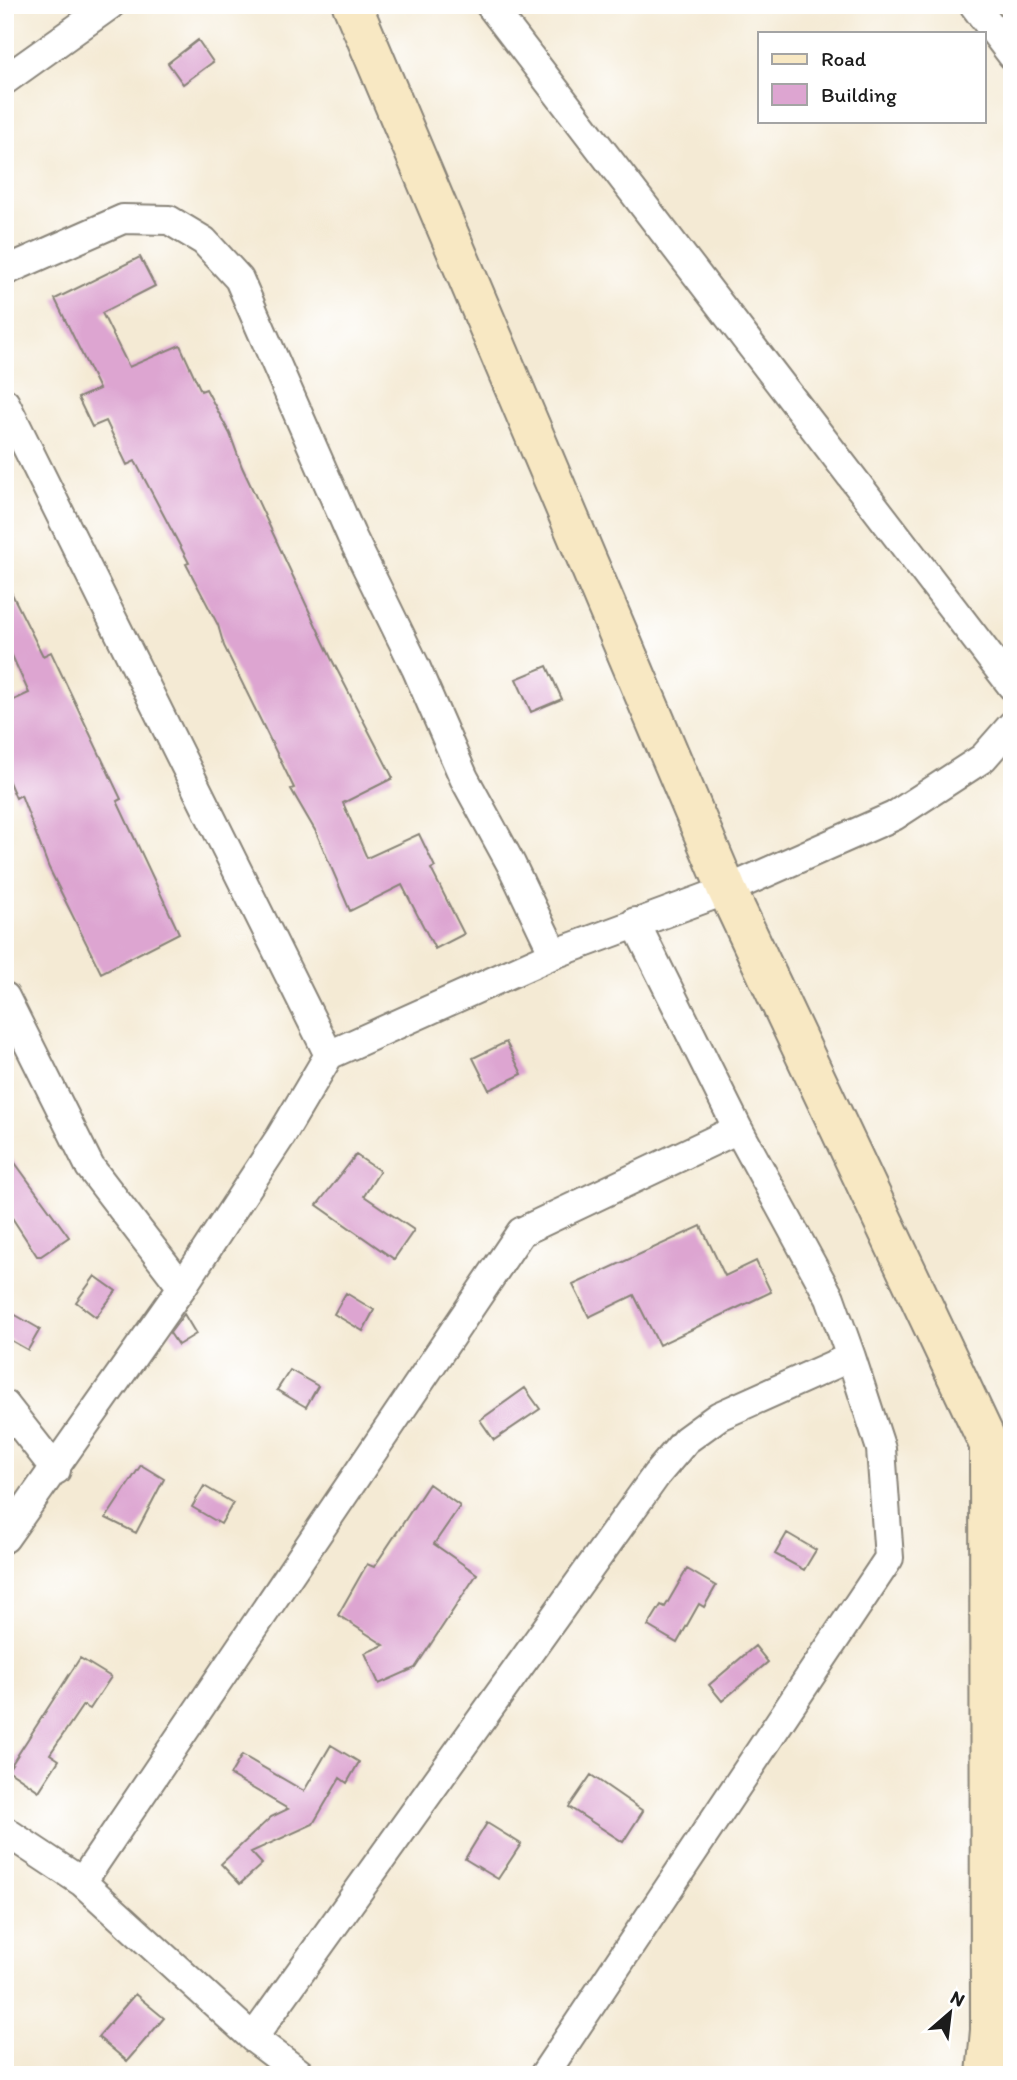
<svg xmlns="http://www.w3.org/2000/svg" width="1017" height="2080" font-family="Itim,sans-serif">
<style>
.building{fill:#dda5d1}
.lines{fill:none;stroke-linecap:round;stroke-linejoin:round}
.street-casing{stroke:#888378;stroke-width:32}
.secondary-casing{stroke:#888378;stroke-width:42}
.street{stroke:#fff;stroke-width:28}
.secondary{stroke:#f8e8c3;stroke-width:38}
</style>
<rect width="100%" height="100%" fill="#fff"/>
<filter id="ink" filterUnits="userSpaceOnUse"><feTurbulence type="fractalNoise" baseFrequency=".0143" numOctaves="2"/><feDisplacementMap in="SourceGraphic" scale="14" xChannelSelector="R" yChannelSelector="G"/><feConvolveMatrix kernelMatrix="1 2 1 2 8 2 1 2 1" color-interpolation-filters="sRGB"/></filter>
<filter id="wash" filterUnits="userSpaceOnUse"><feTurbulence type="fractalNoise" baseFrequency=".00686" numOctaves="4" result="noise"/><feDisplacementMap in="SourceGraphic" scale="28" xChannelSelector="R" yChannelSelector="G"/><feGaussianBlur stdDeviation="1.57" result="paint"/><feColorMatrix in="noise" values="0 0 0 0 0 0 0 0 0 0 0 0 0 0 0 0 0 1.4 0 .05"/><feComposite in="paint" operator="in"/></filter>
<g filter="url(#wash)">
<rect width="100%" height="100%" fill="#f4ead4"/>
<g id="blocks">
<!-- building -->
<path class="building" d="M 198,40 L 213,62 L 183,84 L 168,63 Z
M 140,257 L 155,286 L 102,313 L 129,367 L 180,345 L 201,391 L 206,389 L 230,434 L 242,467 L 331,658 L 393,778 L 343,803 L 367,858 L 419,834 L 435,867 L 431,869 L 464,934 L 435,949 L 402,885 L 350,911 L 316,832 L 291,789 L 294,788 L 224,646 L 218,625 L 186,564 L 189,563 L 135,461 L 127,465 L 106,421 L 92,427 L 78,398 L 99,389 L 55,299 Z
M 5,580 L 43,656 L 51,652 L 121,799 L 117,801 L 179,933 L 101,973 L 49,868 L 21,795 L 16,798 L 5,773 L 5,704 L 29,693 L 5,640 Z
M 547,666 L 562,699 L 531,712 L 516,679 Z
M 506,1042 L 522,1074 L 489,1090 L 473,1058 Z
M 5,1149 L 69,1237 L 41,1256 L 37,1256 L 5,1207 Z
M 356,1155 L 380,1171 L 364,1196 L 414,1230 L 394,1259 L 317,1205 Z
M 701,1226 L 725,1276 L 756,1261 L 771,1292 L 659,1345 L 634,1295 L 589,1317 L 573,1285 Z
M 95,1276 L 116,1291 L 96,1317 L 76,1302 Z
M 346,1293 L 374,1310 L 363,1331 L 334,1314 Z
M 5,1309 L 40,1329 L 28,1350 L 5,1337 Z
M 184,1314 L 196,1334 L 178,1345 L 170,1333 Z
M 290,1370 L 318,1386 L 306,1407 L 277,1390 Z
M 525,1388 L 540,1409 L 494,1440 L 480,1420 Z
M 141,1465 L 164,1479 L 136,1533 L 106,1518 Z
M 429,1484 L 460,1506 L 434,1544 L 477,1574 L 415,1668 L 379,1684 L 365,1653 L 384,1645 L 338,1615 L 367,1564 L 374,1567 Z
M 204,1486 L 233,1503 L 221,1524 L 192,1507 Z
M 787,1533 L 816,1550 L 804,1570 L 775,1554 Z
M 687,1569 L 716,1586 L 704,1607 L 699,1604 L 677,1643 L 648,1626 L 661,1605 L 665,1607 Z
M 755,1646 L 768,1662 L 722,1701 L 709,1685 Z
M 80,1658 L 111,1677 L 90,1709 L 83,1705 L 50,1754 L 59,1760 L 39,1791 L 8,1770 Z
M 331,1745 L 359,1762 L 347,1783 L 340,1778 L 313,1824 L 251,1852 L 262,1864 L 240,1884 L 221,1864 L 271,1817 L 288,1809 L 230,1775 L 242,1755 L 304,1791 Z
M 591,1775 L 643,1811 L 623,1842 L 569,1807 Z
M 487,1823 L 521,1844 L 498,1879 L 465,1859 Z
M 135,1994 L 164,2018 L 127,2061 L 98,2037 Z"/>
</g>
</g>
<g filter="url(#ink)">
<use href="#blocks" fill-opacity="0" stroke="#888378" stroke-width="2"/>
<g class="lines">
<!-- street casing -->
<g class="street-casing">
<path id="street" d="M 490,5 L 1012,686
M 974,5 L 1012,55
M 5,80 L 110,5
M 5,271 L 123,219 L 169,220 L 204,241 L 239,279 L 351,535 L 416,668 L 464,778 L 511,864 L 554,954
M 5,403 L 329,1055
M 635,922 L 738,1129 L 830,1298 L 851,1357
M 5,997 L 90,1167 L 182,1287
M 5,1405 L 56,1470
M 5,1538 L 182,1287 L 281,1136 L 329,1055 L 554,954 L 727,890 L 894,816 L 983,758 L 1012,725
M 5,1831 L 82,1882 L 253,2038 L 302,2075
M 82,1882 L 521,1232 L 738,1129
M 253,2038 L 657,1474 L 686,1440 L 719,1416 L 851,1357 L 881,1449 L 889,1558 L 544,2075"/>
</g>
<!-- secondary casing -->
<g class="secondary-casing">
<path id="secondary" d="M 352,5 L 727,890 L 989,1445 L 990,2030 L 986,2075"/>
</g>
<!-- street -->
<use href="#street" class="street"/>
<!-- secondary -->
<use href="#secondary" class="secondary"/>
</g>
</g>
<!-- margin -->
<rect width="1017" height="2080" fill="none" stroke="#fff" stroke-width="28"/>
<!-- legend -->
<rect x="758" y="32" width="228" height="91" fill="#ffffff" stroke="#a4a4a4" stroke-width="2"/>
<rect x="772" y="54" width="35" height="10" fill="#f8e8c3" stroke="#a4a4a4" stroke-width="2"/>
<text x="821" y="66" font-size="21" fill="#1c1c1c">Road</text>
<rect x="772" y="84" width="35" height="21" fill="#dda5d1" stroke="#a4a4a4" stroke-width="2"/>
<text x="821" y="102" font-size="21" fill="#1c1c1c">Building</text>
<!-- north arrow -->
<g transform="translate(950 2013) rotate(28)" stroke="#ffffff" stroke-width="5" paint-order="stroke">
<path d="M0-5L12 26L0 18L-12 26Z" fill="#1c1c1c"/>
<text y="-10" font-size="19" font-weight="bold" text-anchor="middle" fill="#1c1c1c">N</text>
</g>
</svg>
